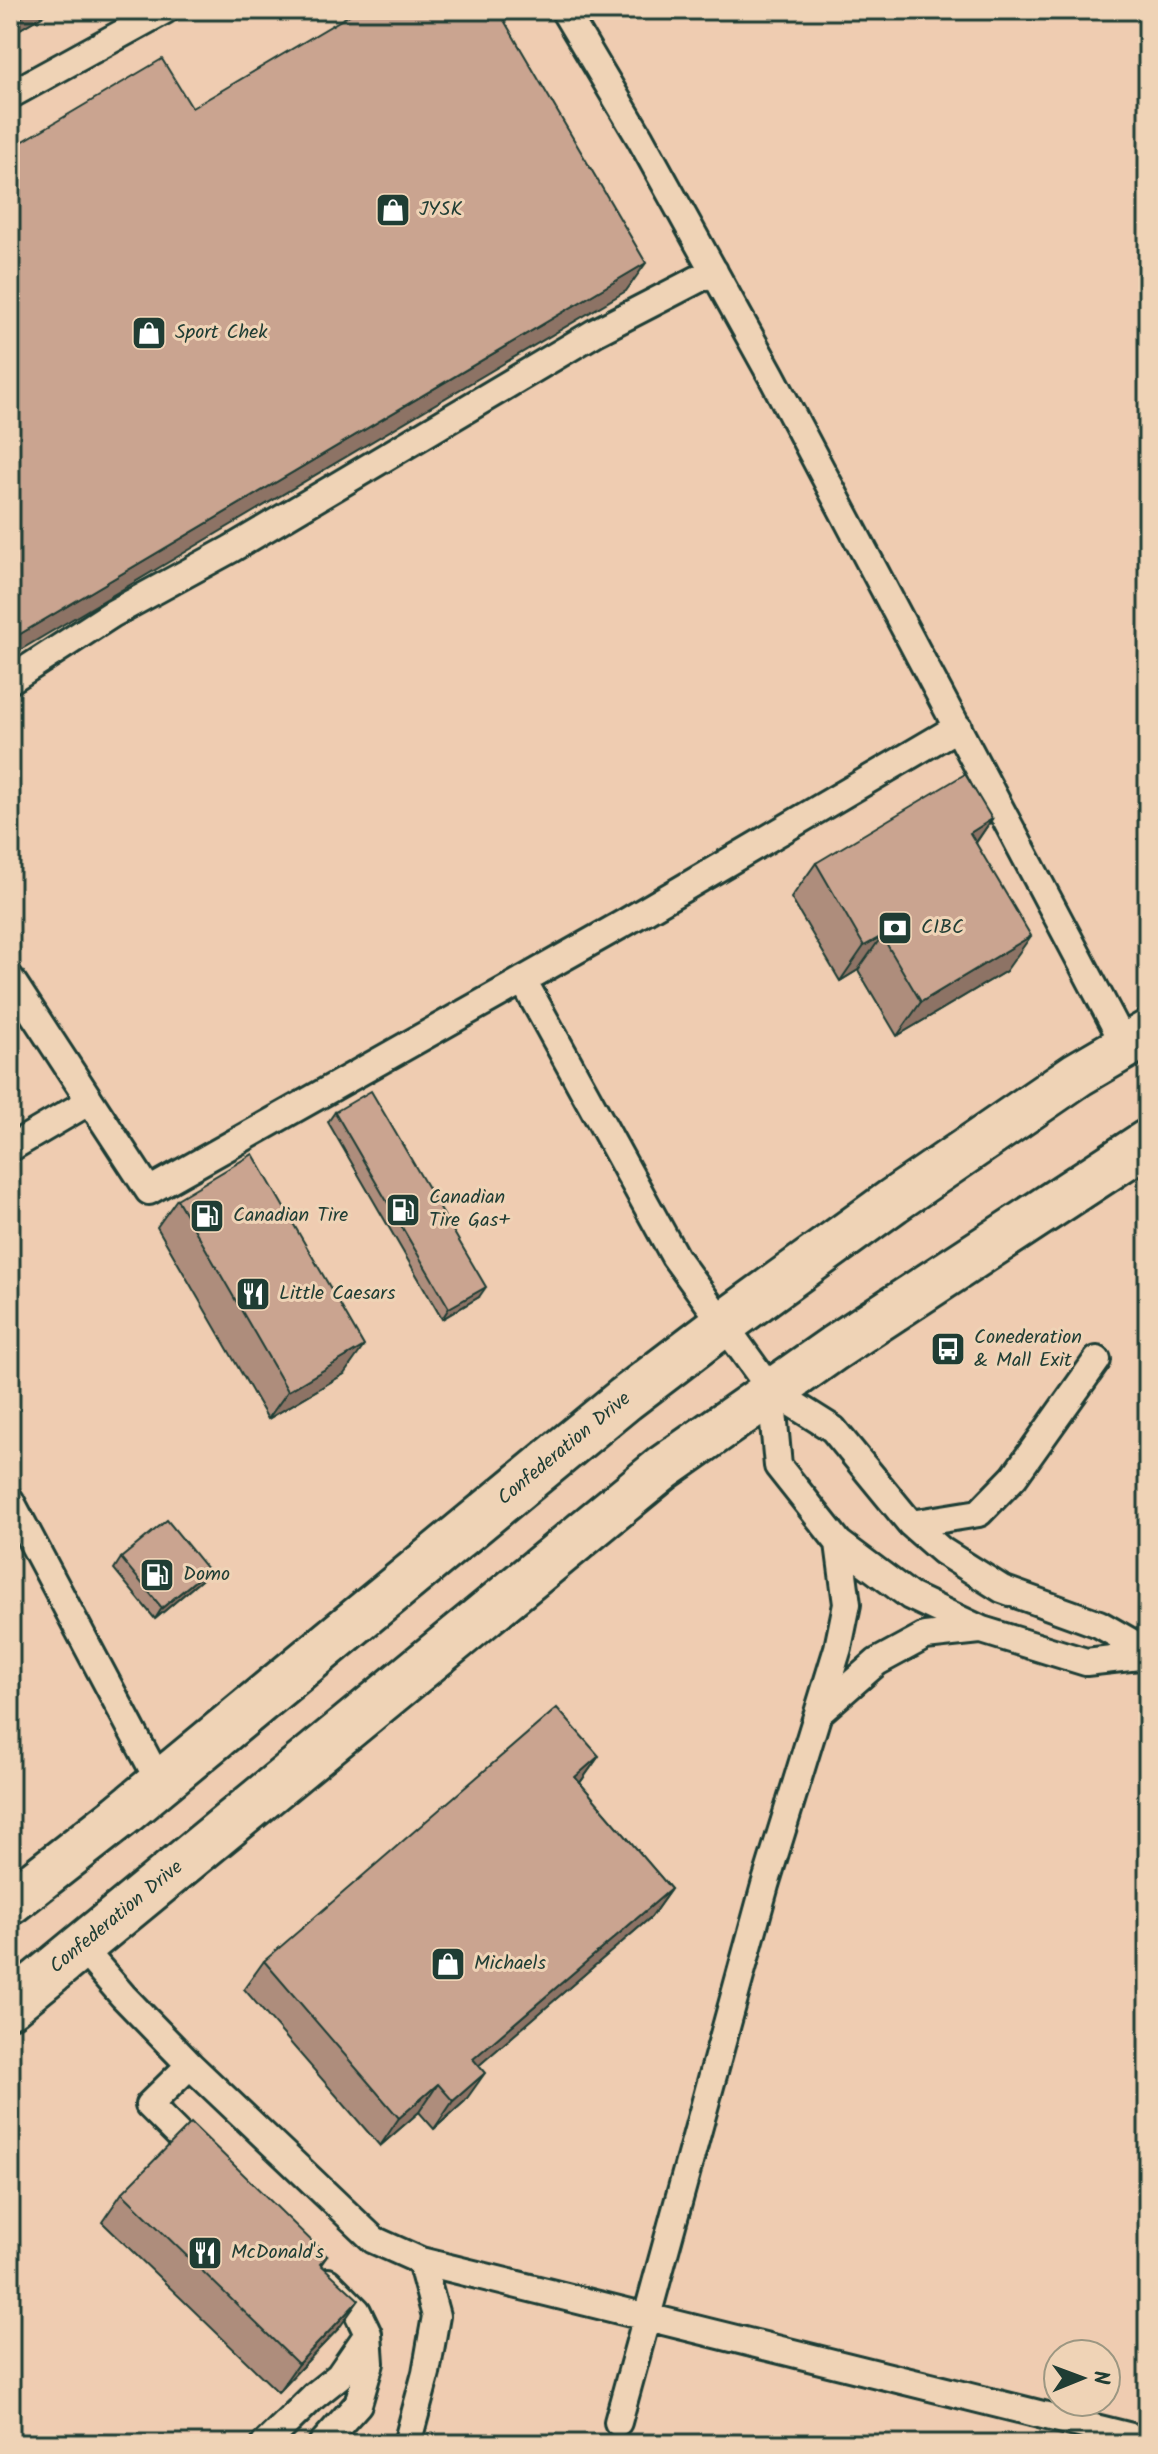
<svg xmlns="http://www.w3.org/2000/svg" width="1158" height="2454" font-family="Kalam,sans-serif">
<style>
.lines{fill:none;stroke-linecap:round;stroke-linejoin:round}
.lane-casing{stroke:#1f3d34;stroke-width:32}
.secondary-casing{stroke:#1f3d34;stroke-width:50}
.lane{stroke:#efd3b6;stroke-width:26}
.secondary{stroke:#efd3b6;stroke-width:44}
.wall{fill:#ae8d7c;stroke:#1f3d34;stroke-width:2}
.shaded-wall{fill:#8d7365;stroke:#1f3d34;stroke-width:2}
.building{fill:#caa490;stroke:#1f3d34;stroke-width:2}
.labels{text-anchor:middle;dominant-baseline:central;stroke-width:6;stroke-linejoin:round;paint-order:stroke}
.poi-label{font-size:20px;fill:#1f3d34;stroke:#efd3b6;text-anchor:start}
.street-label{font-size:20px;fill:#1f3d34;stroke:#efd3b6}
</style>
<rect width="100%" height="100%" fill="#efccb1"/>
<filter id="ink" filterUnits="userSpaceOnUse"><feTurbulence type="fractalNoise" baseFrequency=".0125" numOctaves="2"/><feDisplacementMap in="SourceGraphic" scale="16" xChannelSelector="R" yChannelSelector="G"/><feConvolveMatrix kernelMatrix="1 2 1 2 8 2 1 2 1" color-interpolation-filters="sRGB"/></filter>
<g filter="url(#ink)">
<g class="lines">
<!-- lane casing -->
<g class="lane-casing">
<path id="lane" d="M 564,10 L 640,138 L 771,375 L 1125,1045
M 10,95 L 165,10
M 10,680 L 112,614 L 231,549 L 596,332 L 714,271
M 10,978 L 149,1191 L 626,922 L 958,727
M 523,980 L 675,1257 L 771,1390 L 833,1429 L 911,1524 L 942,1551 L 1002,1589 L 1099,1624 L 1148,1652
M 10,1148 L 88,1102
M 771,1390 L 778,1466 L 839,1543 L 910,1596 L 982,1630 L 1086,1662 L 1148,1655
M 10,1500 L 160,1783
M 911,1524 L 979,1513 L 1014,1477 L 1097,1360
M 821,1711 L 877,1662 L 925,1636 L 980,1630
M 81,1947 L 123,1996 L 190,2065 L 374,2240 L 421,2261 L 1148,2441
M 190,2065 L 149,2105 L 203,2159
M 618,2422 L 765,1885 L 838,1648 L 847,1604 L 839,1543
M 265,2444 L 314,2396 L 339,2376 L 368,2334
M 322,2444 L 358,2404 L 370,2363 L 368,2334 L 357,2311 L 328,2282
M 407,2444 L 426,2373 L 436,2316 L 421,2261"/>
</g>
<!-- secondary casing -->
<g class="secondary-casing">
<g id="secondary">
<path id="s1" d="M 10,1902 L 120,1816 L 625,1399 L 722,1325 L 893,1201 L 1078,1074 L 1148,1033"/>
<path id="s2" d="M 10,2005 L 663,1468 L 834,1348 L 1148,1142"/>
</g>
</g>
<!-- lane -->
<use href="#lane" class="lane"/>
<!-- secondary -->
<use href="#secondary" class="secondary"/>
</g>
<!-- wall -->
<path class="wall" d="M 10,10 L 52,10 L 10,35 Z
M 992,819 L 976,843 L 1006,971 L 897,1036 L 858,970 L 840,981 L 791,898 L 816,863 Z
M 335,1112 L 479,1297 L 442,1319 L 328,1122 Z
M 177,1199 L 344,1374 L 268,1419 L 157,1227 Z
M 121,1558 L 208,1570 L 201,1580 L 155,1619 L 114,1569 Z
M 599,1756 L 580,1783 L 671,1889 L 651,1917 L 479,2065 L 465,2101 L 434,2129 L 419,2112 L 380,2146 L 244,1989 L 264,1961 Z
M 122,2193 L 327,2256 L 321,2265 L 339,2328 L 278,2392 L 102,2222 Z"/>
<!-- shaded-wall -->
<path class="shaded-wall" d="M 27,10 L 52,10 L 10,35 Z
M 646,263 L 626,291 L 10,656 L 10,640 Z
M 992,819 L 968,854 L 970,833 Z
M 882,936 L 858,970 L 840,981 L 864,946 Z
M 1031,936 L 1006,971 L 897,1036 L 921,1002 Z
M 486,1287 L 479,1297 L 442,1319 L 449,1308 Z
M 364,1346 L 344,1374 L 268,1419 L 288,1391 Z
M 208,1570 L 201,1580 L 155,1619 L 162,1608 Z
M 599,1756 L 579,1784 L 575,1777 Z
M 671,1889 L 651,1917 L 454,2087 L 473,2059 Z
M 485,2073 L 465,2101 L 434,2129 L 453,2101 Z
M 438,2084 L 419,2112 L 380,2146 L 399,2118 Z
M 359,2300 L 339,2328 L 278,2392 L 298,2364 Z"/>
<!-- building -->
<path class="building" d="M 358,10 L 498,10 L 646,263 L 10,640 L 10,149 L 162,59 L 192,108 Z
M 965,774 L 992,819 L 970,833 L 1031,936 L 921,1002 L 882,936 L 864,946 L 816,863 Z
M 371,1091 L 486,1287 L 449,1308 L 335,1112 Z
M 253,1154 L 364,1346 L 288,1391 L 177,1199 Z
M 167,1520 L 208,1570 L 162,1608 L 121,1558 Z
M 557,1708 L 599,1756 L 575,1777 L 671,1889 L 473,2059 L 485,2073 L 453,2101 L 438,2084 L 399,2118 L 264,1961 Z
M 191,2123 L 327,2256 L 320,2264 L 359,2300 L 298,2364 L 122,2193 Z"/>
</g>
<!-- icons -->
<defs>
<g id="shop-square" transform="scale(1.8)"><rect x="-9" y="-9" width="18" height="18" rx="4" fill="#1f3d34" stroke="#efd3b6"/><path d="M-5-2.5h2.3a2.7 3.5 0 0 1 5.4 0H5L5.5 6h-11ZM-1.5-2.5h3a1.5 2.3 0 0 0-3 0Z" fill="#fff"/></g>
<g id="bank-square" transform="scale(1.8)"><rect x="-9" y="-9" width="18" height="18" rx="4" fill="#1f3d34" stroke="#efd3b6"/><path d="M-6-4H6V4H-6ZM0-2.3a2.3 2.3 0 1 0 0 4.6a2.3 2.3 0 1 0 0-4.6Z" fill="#fff"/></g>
<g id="fuel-square" transform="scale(1.8)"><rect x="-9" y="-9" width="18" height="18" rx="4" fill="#1f3d34" stroke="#efd3b6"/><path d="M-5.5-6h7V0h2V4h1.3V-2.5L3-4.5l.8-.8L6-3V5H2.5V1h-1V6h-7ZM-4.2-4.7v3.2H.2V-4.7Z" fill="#fff"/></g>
<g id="restaurant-square" transform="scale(1.8)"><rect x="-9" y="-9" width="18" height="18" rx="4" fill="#1f3d34" stroke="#efd3b6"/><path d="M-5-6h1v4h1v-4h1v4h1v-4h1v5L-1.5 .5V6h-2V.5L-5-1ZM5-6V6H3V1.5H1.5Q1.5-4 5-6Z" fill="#fff"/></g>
<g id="bus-square" transform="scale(1.8)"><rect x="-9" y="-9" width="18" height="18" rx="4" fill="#1f3d34" stroke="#efd3b6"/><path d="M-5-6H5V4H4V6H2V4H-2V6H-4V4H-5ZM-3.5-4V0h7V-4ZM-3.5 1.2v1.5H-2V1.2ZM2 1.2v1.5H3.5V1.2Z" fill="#fff"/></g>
</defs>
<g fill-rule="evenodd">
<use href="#shop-square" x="393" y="210"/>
<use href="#shop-square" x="149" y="333"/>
<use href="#bank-square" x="895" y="928"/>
<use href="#fuel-square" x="403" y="1210"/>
<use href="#fuel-square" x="207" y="1216"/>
<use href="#restaurant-square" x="253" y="1294"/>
<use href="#bus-square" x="948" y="1349"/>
<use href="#fuel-square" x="157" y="1575"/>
<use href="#shop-square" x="448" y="1964"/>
<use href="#restaurant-square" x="205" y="2253"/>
</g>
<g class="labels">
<!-- poi labels -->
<g class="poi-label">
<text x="419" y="210">JYSK</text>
<text x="175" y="333">Sport Chek</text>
<text x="921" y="928">CIBC</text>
<text x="429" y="1198">Canadian<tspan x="429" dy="23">Tire Gas+</tspan></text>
<text x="233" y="1216">Canadian Tire</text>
<text x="279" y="1294">Little Caesars</text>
<text x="974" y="1338">Conederation<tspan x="974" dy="23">&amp; Mall Exit</tspan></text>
<text x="183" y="1575">Domo</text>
<text x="474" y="1964">Michaels</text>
<text x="231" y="2253">McDonald's</text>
</g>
<!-- street labels -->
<g class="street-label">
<text stroke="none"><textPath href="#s1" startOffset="716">Confederation Drive</textPath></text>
<text stroke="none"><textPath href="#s2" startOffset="138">Confederation Drive</textPath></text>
</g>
</g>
<!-- margin -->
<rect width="1158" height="2454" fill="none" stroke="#efd3b6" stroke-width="40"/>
<rect x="20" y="20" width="1118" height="2414" fill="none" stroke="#1f3d34" stroke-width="3" filter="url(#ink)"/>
<!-- north arrow -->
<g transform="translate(1082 2378) rotate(89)"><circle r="38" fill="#efd3b6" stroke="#9c9782" stroke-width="2"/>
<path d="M0-6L14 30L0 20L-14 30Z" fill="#1f3d34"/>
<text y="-12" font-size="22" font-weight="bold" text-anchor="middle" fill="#1f3d34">N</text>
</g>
</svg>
